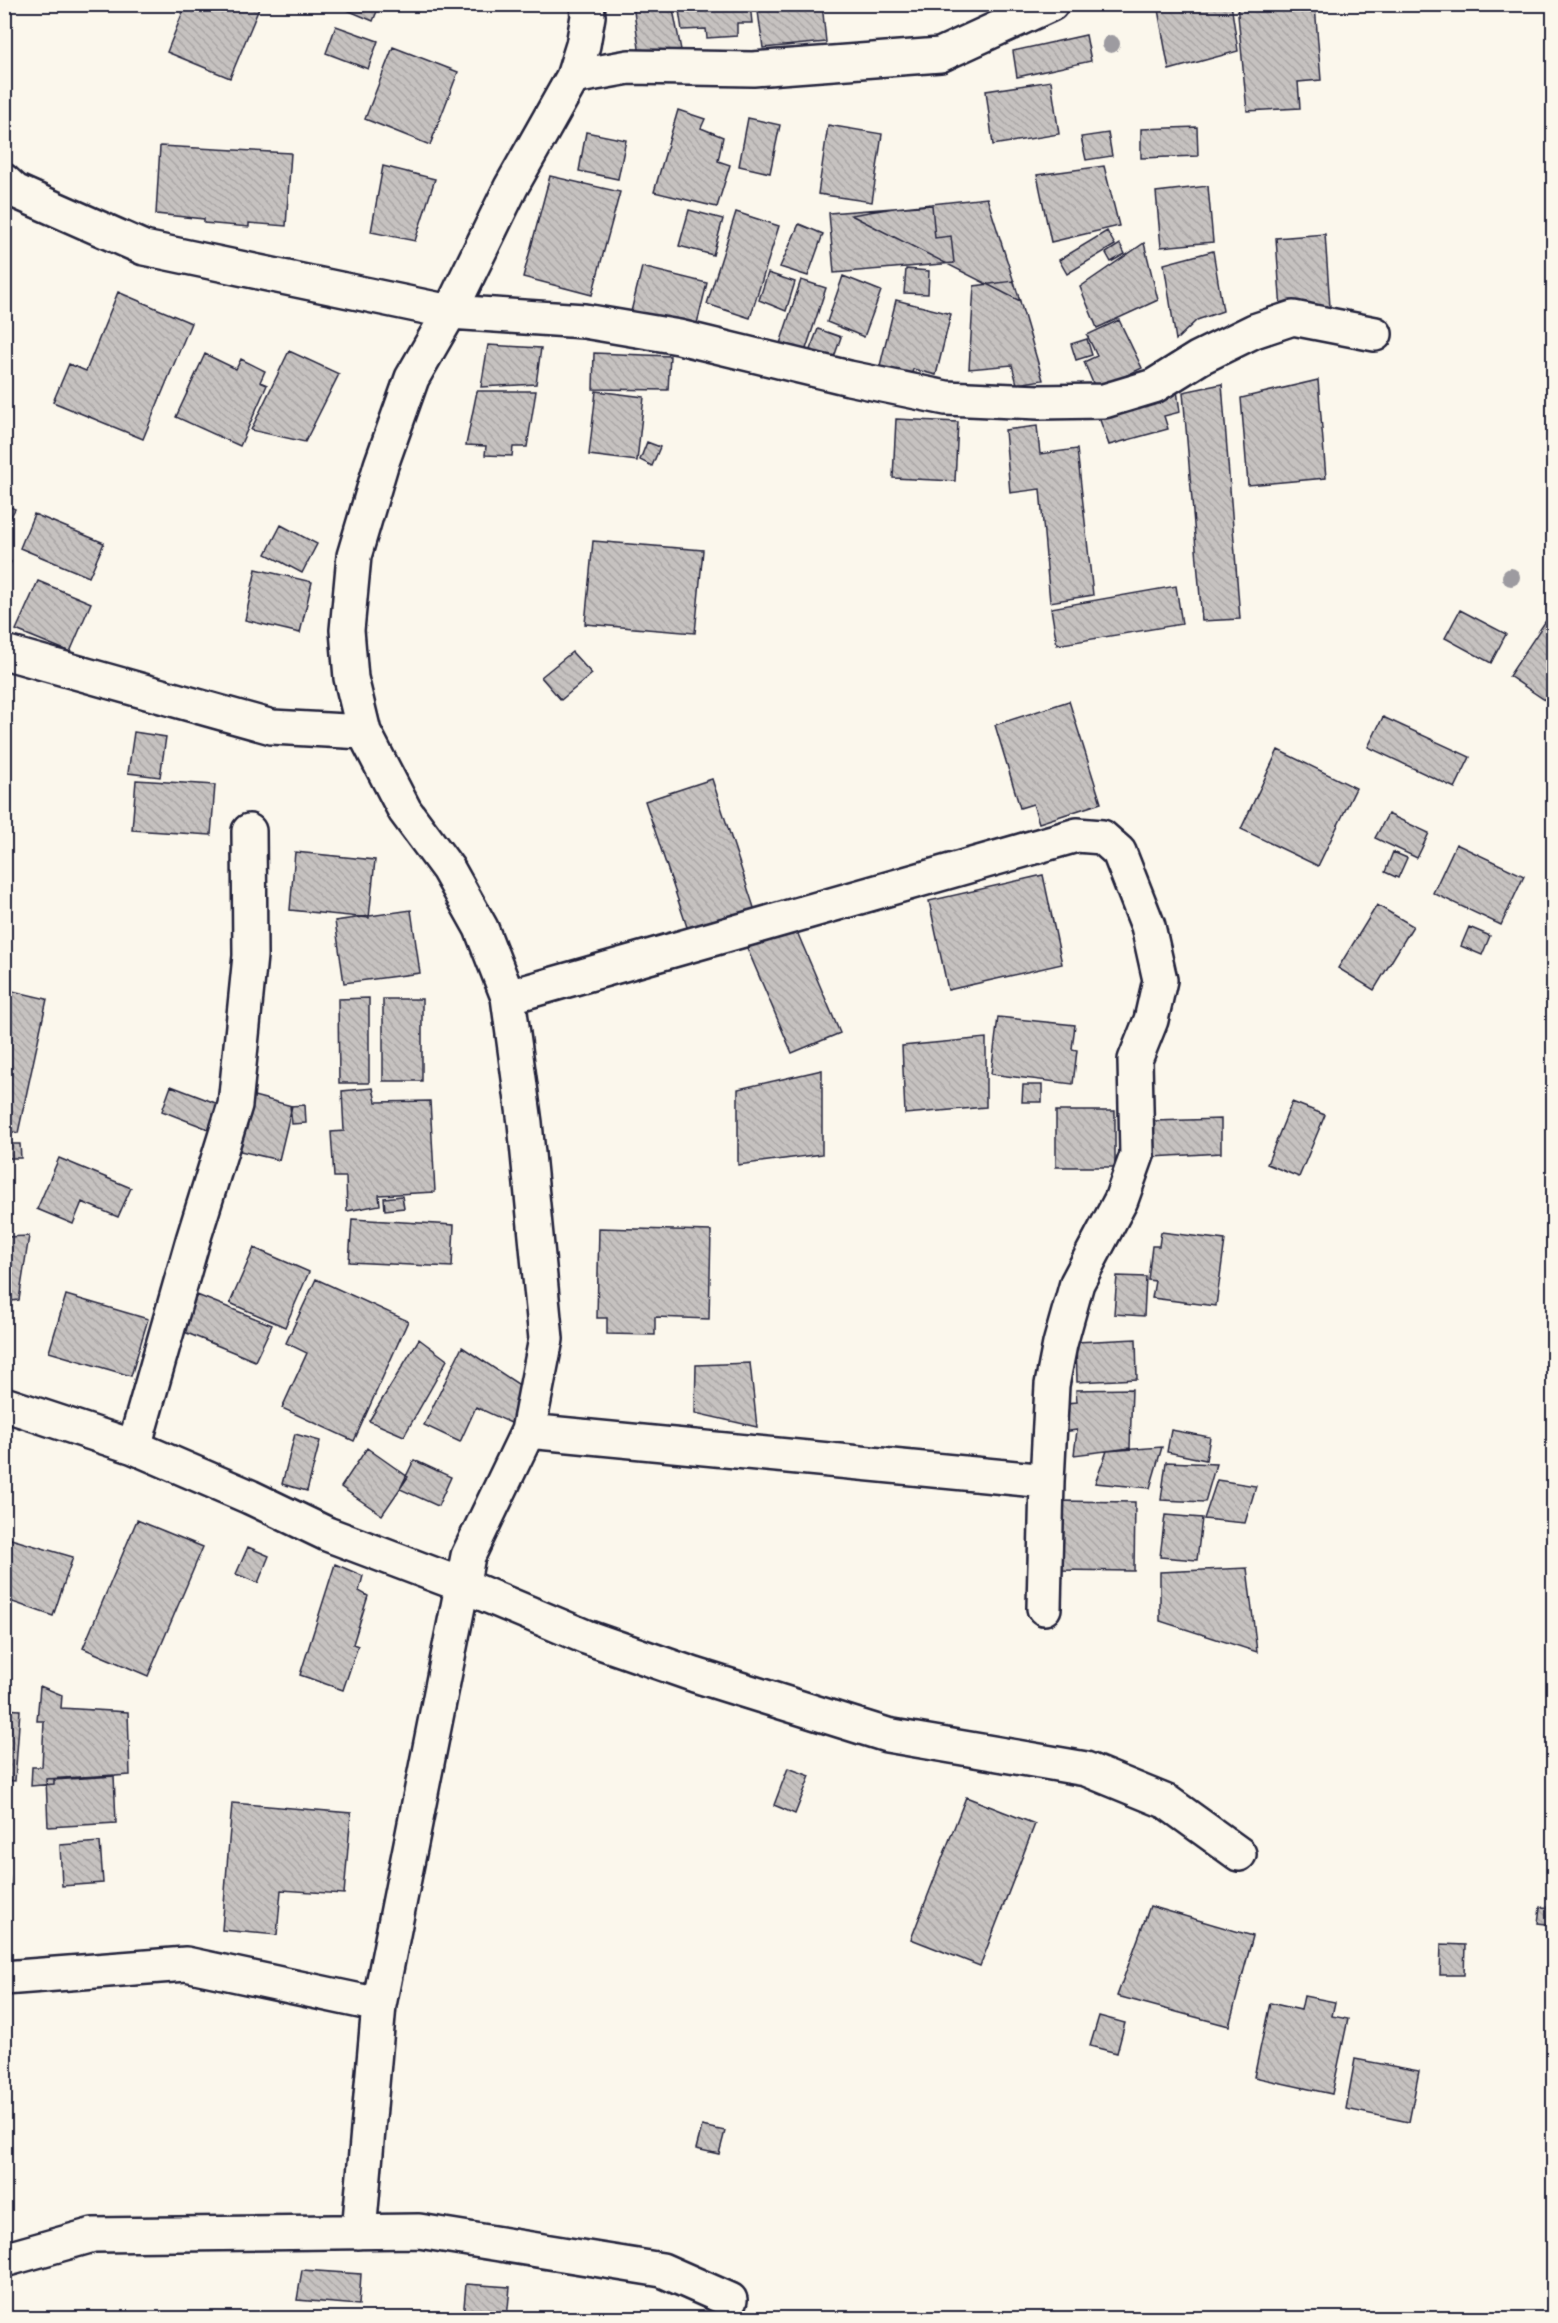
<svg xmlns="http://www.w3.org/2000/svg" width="1558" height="2323" font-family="Mali,sans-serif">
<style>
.building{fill:url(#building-back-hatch);stroke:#22223b;stroke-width:1.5}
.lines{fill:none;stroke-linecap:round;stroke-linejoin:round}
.minor-casing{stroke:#22223b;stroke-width:38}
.minor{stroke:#fbf7ec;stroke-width:33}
.tree{fill:#9d9ba0}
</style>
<defs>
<pattern id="building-back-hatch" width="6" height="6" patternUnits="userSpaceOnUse" patternTransform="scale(1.5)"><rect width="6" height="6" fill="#c6c2c0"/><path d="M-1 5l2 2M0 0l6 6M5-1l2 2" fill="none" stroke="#aaa6a6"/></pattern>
</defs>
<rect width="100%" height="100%" fill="#fbf7ec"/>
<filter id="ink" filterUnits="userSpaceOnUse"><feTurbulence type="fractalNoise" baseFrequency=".0167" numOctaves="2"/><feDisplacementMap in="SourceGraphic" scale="12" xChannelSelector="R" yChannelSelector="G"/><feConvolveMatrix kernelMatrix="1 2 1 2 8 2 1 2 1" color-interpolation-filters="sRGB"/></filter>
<g filter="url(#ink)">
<!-- building -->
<path class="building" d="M 186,4 L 260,6 L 230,78 L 167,52 Z
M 333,4 L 380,4 L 373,21 Z
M 633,4 L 672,4 L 682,55 L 640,56 Z
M 678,4 L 750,4 L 752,23 L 737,23 L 737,36 L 707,38 L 706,29 L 682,30 Z
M 757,4 L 822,4 L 826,42 L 763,48 Z
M 1157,4 L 1231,4 L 1238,51 L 1169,70 Z
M 1237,4 L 1304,4 L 1304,7 L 1315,6 L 1321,80 L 1298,82 L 1300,108 L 1247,111 Z
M 336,26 L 378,41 L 368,69 L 326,53 Z
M 1086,35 L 1091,61 L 1017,77 L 1013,51 Z
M 393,47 L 458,72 L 430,145 L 365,119 Z
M 1051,81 L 1059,134 L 993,145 L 986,91 Z
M 678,110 L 705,119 L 701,128 L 723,137 L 718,161 L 730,165 L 717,207 L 654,192 Z
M 748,118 L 780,125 L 770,173 L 739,166 Z
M 828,125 L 882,134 L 872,202 L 818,194 Z
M 1197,127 L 1198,156 L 1141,158 L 1141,129 Z
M 586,132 L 626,140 L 618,179 L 579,171 Z
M 1108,133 L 1112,156 L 1086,160 L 1081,137 Z
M 160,146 L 291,153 L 286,226 L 249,223 L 249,227 L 204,223 L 204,219 L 156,214 Z
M 383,166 L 435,179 L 415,241 L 371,232 Z
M 1104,166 L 1119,226 L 1051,242 L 1037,175 Z
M 550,176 L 620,192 L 592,295 L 523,277 Z
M 1208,186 L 1213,242 L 1161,247 L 1156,192 Z
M 987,198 L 1020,301 L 851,215 L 894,208 Z
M 932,205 L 935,238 L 951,236 L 954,263 L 834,273 L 829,213 Z
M 689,210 L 723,219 L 713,255 L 679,246 Z
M 736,212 L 779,226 L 750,318 L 707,304 Z
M 799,224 L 823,234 L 808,276 L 780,267 Z
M 1107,231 L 1115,245 L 1067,274 L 1059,260 Z
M 1325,234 L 1330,307 L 1281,311 L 1276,238 Z
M 1144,243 L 1158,300 L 1097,328 L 1080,287 Z
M 1120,244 L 1125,254 L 1111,262 L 1106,253 Z
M 1213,251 L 1223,311 L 1197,320 L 1176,340 L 1164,264 Z
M 642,267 L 707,283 L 693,340 L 628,324 Z
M 906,269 L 929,271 L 928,294 L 904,293 Z
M 768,273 L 795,282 L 786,311 L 759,300 Z
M 843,276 L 881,291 L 864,337 L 827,322 Z
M 801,280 L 826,288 L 803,358 L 778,350 Z
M 1014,281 L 1043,380 L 1017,384 L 1012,365 L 969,369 L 974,286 Z
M 118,292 L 191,323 L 143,439 L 53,402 L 69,364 L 86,371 Z
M 896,300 L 951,314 L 936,375 L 913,369 L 910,382 L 878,374 Z
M 1119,320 L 1142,368 L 1096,390 L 1084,362 L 1097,356 L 1087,335 Z
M 818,329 L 841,337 L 830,369 L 806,360 Z
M 1087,339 L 1092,355 L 1076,360 L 1071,344 Z
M 488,345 L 541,348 L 536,384 L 481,387 Z
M 289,351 L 339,374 L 305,442 L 251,430 Z
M 594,353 L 670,356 L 668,390 L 593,389 Z
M 205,354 L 236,369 L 241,359 L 265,371 L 260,382 L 267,385 L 240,446 L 176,417 Z
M 1318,380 L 1326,478 L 1248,485 L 1241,398 Z
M 1176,383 L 1180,412 L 1164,416 L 1168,429 L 1109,445 L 1096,409 Z
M 1222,384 L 1240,619 L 1202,621 L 1183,392 Z
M 477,391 L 536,391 L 527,447 L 513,447 L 512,456 L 485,455 L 486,446 L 466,445 Z
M 596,391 L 644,397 L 637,461 L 589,455 Z
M 896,419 L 958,422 L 955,481 L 893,478 Z
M 1037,426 L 1040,454 L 1077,449 L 1093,595 L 1050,602 L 1040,489 L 1010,493 L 1005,430 Z
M 647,442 L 660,447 L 652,466 L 640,460 Z
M 4,504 L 15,509 L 4,529 Z
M 34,514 L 104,543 L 89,577 L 20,548 Z
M 281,525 L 317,544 L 302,573 L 266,554 Z
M 593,541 L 703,550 L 695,633 L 585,624 Z
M 4,559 L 11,562 L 4,577 Z
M 256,569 L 312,582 L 300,633 L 245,620 Z
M 38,581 L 91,603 L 70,652 L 16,630 Z
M 1176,586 L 1182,624 L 1057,645 L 1051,608 Z
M 1460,610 L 1506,634 L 1491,663 L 1445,638 Z
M 1547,619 L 1554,620 L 1554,706 L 1509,676 Z
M 572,652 L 592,674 L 561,700 L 541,677 Z
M 1069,701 L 1101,803 L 1039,823 L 1033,804 L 1020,808 L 995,725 Z
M 1383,717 L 1470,757 L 1455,788 L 1368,747 Z
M 134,732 L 166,737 L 160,777 L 128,773 Z
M 1278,750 L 1356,788 L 1318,866 L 1241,829 Z
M 712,779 L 759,923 L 693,945 L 645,801 Z
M 136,780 L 215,785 L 211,835 L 132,830 Z
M 1388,814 L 1429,833 L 1417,858 L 1375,838 Z
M 1456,844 L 1524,876 L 1501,925 L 1433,893 Z
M 295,852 L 375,860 L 369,918 L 290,910 Z
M 1393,852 L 1407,858 L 1398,878 L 1385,872 Z
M 1043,875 L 1062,964 L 948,990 L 929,901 Z
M 1377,905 L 1413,926 L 1374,990 L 1338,968 Z
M 411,910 L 420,973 L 344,983 L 335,921 Z
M 792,920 L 840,1033 L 792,1053 L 744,941 Z
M 1469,927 L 1490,936 L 1482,955 L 1461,946 Z
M 4,989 L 47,999 L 18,1133 L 4,1130 Z
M 369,998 L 369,1083 L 339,1083 L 338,999 Z
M 383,999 L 422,999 L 422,1081 L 383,1081 Z
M 998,1017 L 1075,1025 L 1072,1049 L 1077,1050 L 1073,1084 L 991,1074 Z
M 986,1038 L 986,1107 L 905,1114 L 902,1046 Z
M 822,1070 L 822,1154 L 738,1165 L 738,1089 Z
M 1023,1085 L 1042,1085 L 1042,1102 L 1022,1102 Z
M 171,1086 L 226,1107 L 216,1132 L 162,1111 Z
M 373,1088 L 376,1102 L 430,1101 L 435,1192 L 379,1195 L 380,1205 L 347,1211 L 346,1177 L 334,1177 L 331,1132 L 344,1131 L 342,1091 Z
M 254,1096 L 292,1106 L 279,1160 L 240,1151 Z
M 1292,1102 L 1325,1115 L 1299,1177 L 1267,1164 Z
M 305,1105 L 306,1123 L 292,1124 L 290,1106 Z
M 1056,1111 L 1115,1111 L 1115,1167 L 1056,1167 Z
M 1221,1119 L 1221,1153 L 1153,1157 L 1153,1121 Z
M 4,1144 L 20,1144 L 21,1158 L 4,1158 Z
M 59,1158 L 131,1188 L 118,1217 L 82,1202 L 73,1224 L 37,1209 Z
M 402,1196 L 404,1208 L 385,1210 L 384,1198 Z
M 352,1219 L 454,1225 L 452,1267 L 349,1262 Z
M 599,1228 L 711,1231 L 709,1319 L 655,1317 L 655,1335 L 607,1334 L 607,1318 L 597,1318 Z
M 1161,1232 L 1225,1240 L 1216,1306 L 1152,1298 L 1155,1281 L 1148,1280 L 1152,1246 L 1159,1246 Z
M 29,1236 L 19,1300 L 4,1302 L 4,1237 Z
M 254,1248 L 309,1272 L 285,1327 L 230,1303 Z
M 1117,1276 L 1146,1277 L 1144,1316 L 1114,1314 Z
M 316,1279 L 408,1321 L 354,1441 L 282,1408 L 307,1353 L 286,1343 Z
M 66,1295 L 148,1319 L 131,1376 L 49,1352 Z
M 197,1295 L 272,1325 L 255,1361 L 182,1331 Z
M 419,1339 L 447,1360 L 404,1436 L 369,1421 Z
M 1136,1339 L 1137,1379 L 1077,1382 L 1076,1342 Z
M 462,1347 L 524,1388 L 522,1428 L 476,1407 L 460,1442 L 424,1425 Z
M 750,1363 L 757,1427 L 695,1413 L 696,1365 Z
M 1132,1389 L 1130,1448 L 1074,1455 L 1077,1430 L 1063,1432 L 1064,1403 L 1077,1402 L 1076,1390 Z
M 1171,1430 L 1210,1437 L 1206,1460 L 1167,1452 Z
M 295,1434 L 320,1441 L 307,1491 L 282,1484 Z
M 1162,1447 L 1150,1488 L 1095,1483 L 1107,1451 Z
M 367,1448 L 408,1477 L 382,1515 L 341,1487 Z
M 414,1460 L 451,1477 L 438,1506 L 400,1489 Z
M 1166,1462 L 1216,1464 L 1205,1502 L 1161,1500 Z
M 1217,1480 L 1256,1486 L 1245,1523 L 1204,1519 Z
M 1058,1501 L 1135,1502 L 1134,1571 L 1057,1570 Z
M 1165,1515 L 1202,1518 L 1197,1560 L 1160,1557 Z
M 137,1520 L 203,1547 L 148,1676 L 83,1648 Z
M 4,1537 L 73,1557 L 53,1616 L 4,1599 Z
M 248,1547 L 269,1556 L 258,1583 L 236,1574 Z
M 335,1564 L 363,1576 L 359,1591 L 368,1596 L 353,1644 L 358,1646 L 343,1690 L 300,1675 Z
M 1247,1568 L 1257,1652 L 1160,1621 L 1160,1572 Z
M 40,1686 L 62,1695 L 61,1708 L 128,1712 L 130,1775 L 54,1780 L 54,1784 L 31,1786 L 32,1767 L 42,1767 L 44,1721 L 37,1721 Z
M 4,1709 L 20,1710 L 15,1781 L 4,1780 Z
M 788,1768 L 810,1776 L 795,1814 L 774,1805 Z
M 114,1775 L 116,1823 L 48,1827 L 46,1779 Z
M 966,1797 L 1035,1824 L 980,1966 L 911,1939 Z
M 232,1803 L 351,1813 L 344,1894 L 281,1890 L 277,1935 L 222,1930 Z
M 100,1842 L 103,1883 L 62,1886 L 60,1845 Z
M 4,1843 L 10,1888 L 4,1888 Z
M 1150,1906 L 1253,1936 L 1229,2026 L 1117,1996 Z
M 1540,1907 L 1554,1908 L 1554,1925 L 1538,1923 Z
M 1441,1944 L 1465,1945 L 1464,1975 L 1440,1975 Z
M 1304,1996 L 1335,2002 L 1332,2016 L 1348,2019 L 1332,2094 L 1254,2077 L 1270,2003 L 1301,2010 Z
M 1099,2016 L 1125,2023 L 1117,2053 L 1090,2046 Z
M 1355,2059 L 1419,2071 L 1409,2122 L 1346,2109 Z
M 702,2126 L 725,2131 L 719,2154 L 696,2149 Z
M 302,2270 L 361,2274 L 359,2305 L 297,2300 Z
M 466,2284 L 510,2287 L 507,2318 L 463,2318 Z"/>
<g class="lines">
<!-- minor casing -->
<g class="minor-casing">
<path id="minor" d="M 573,77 L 629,67 L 753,69 L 940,55 L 1051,4
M 4,181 L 15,191 L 144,248 L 450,312 L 584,321 L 679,337 L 849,378 L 946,398 L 1039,402 L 1104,401 L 1154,386 L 1199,358 L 1254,331 L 1293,318 L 1375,334
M 4,652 L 272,727 L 364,732
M 508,997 L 1077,835 L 1102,837 L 1119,852 L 1148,926 L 1160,980 L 1151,1020 L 1135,1060 L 1137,1155 L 1121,1200 L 1077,1283 L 1060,1344 L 1052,1385 L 1047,1481 L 1044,1608
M 4,1404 L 134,1447 L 250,1497 L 327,1534 L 462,1585 L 586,1637 L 695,1675 L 887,1735 L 1086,1769 L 1167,1802 L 1239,1854
M 528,1431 L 1047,1481
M 134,1447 L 193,1240 L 235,1105 L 250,956 L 249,831
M 4,1978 L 186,1964 L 379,2005
M 359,2232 L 379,2005 L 468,1556 L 528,1431 L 546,1339 L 525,1123 L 508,997 L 481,928 L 448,869 L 405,811 L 364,732 L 351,678 L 347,630 L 354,556 L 381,465 L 412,378 L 450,312 L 511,187 L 573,77 L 583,45 L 588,16 L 587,4
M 4,2260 L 93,2235 L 419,2231 L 662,2270 L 730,2300"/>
</g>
<!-- minor -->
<use href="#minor" class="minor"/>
</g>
<!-- trees -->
<g class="tree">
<circle cx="1111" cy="44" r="9"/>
<circle cx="1511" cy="577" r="9"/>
</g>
</g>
<!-- margin -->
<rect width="1558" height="2323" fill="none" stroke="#fbf7ec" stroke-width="24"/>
<rect x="12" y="12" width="1534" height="2299" fill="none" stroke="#22223b" stroke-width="2" filter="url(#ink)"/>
</svg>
